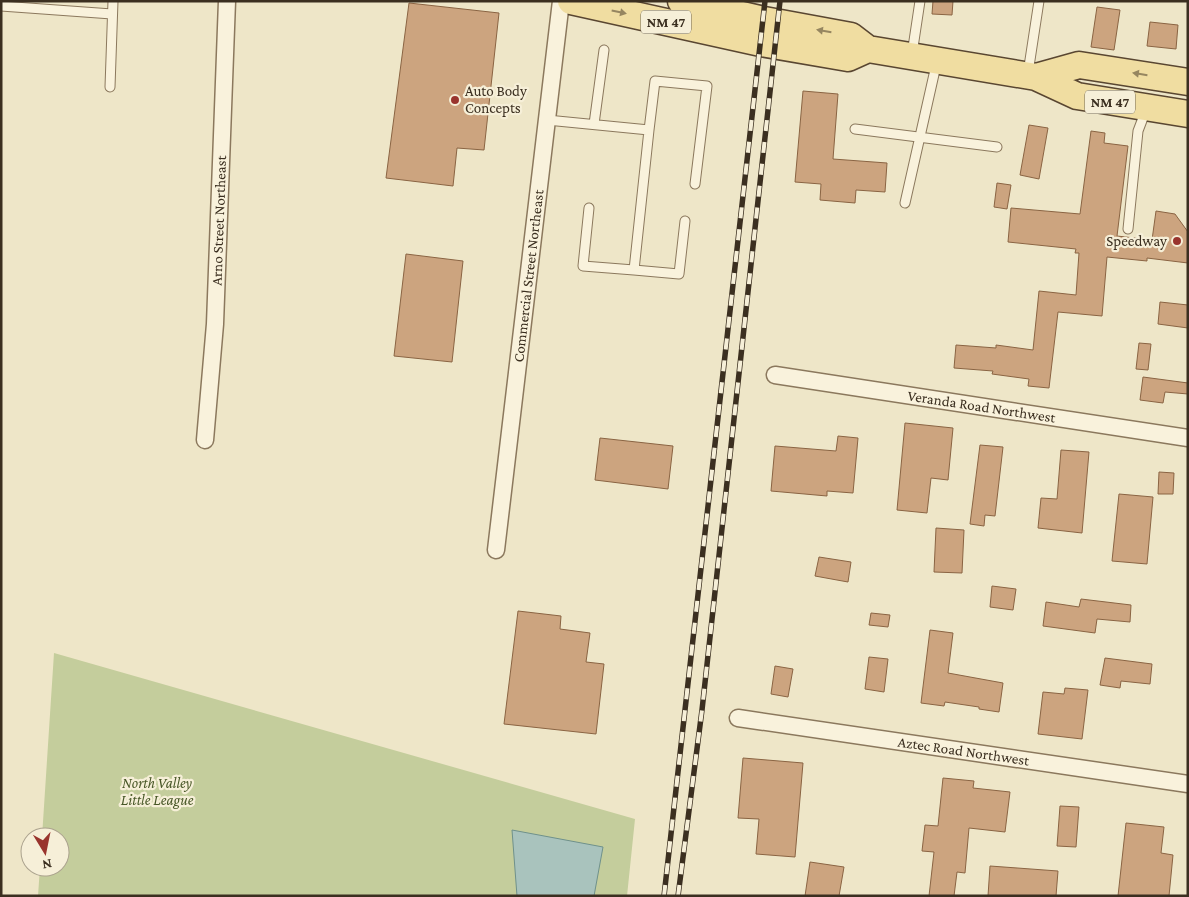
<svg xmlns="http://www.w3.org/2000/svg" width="1189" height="897" font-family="'Crimson Pro',serif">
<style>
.green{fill:#c4cd9c}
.water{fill:#a9c3bd;stroke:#6f918b}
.building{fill:#cca47f;stroke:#8a6443}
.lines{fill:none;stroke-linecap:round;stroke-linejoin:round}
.service-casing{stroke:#8b785d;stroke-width:11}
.minor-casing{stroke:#8b785d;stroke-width:19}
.primary-casing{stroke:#594631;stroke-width:29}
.service{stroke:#f9f2dc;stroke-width:9}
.minor{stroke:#f9f2dc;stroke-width:16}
.primary{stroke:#f0dda1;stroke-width:26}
.rail-casing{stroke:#3b2f20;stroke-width:5.5}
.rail{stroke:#f6efd8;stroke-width:4;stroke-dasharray:11;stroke-linecap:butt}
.oneway{fill:#968660}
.poi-dot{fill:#99342d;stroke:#f6efd8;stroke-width:2}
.labels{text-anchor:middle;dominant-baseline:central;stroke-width:4.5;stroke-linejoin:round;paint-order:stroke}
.shield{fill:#f6efd8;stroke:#736957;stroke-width:1}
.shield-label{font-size:14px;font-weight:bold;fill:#3b2f20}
.poi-label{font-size:15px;fill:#3b2f20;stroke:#f6efd8;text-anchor:start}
.street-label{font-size:15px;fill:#3b2f20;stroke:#f6efd8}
.park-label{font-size:15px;font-style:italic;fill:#485727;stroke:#f6efd8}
</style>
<rect width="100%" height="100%" fill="#eee6c8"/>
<!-- green -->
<path class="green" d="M 54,653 L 635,819 L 627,896 L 38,896 L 40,867 L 60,867 L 60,837 L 42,837 Z"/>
<!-- water -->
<path class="water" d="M 512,830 L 603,847 L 594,896 L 517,896 Z"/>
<!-- building -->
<path class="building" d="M 933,1 L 953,1 L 952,15 L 932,14 Z
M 409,3 L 499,13 L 484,150 L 457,148 L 453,186 L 386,178 Z
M 1097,7 L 1120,10 L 1114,50 L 1091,47 Z
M 1150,22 L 1178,25 L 1176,49 L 1147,46 Z
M 803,91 L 838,94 L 833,159 L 887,163 L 885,192 L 856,190 L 855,203 L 820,200 L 821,184 L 795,182 Z
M 1029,125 L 1048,128 L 1039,179 L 1020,175 Z
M 1091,131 L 1105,133 L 1104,143 L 1128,146 L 1117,236 L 1152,240 L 1156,211 L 1175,214 L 1188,232 L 1188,263 L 1147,258 L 1147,261 L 1107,257 L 1102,316 L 1058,312 L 1049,388 L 1028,386 L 1029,379 L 992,374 L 993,371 L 954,368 L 956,345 L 996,348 L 996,345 L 1033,350 L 1039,291 L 1076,295 L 1079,253 L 1075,253 L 1076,249 L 1008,242 L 1011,208 L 1080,214 Z
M 997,183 L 1011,185 L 1007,209 L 994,207 Z
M 406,254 L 463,261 L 452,362 L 394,356 Z
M 1160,302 L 1188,305 L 1188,328 L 1158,324 Z
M 1139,343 L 1151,344 L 1148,370 L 1136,369 Z
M 1143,377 L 1188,383 L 1188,394 L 1165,392 L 1163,403 L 1140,400 Z
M 905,423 L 953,428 L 948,480 L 931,478 L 927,513 L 897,510 Z
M 838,436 L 858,438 L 853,493 L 827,491 L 827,496 L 771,491 L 775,446 L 836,451 Z
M 600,438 L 673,446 L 668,489 L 595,480 Z
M 980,445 L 1003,447 L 995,516 L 985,515 L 984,526 L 970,524 Z
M 1061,450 L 1089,452 L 1082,533 L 1038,528 L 1041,498 L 1057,499 Z
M 1159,472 L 1174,473 L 1173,494 L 1158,494 Z
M 1119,494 L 1153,497 L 1147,564 L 1112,561 Z
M 936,528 L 964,530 L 962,573 L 934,572 Z
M 819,557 L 851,562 L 848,582 L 815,576 Z
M 992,586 L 1016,589 L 1013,610 L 990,607 Z
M 1081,599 L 1131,605 L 1130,622 L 1097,619 L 1095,633 L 1043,626 L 1046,602 L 1079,607 Z
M 518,611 L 561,616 L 560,629 L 590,633 L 586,662 L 604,664 L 596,734 L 504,724 Z
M 871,613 L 890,615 L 888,627 L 869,625 Z
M 930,630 L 953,633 L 948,673 L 1003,683 L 999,712 L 979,709 L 979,707 L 945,702 L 944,706 L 921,703 Z
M 869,657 L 888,659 L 884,692 L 865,689 Z
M 1105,658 L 1152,664 L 1150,684 L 1121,681 L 1120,688 L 1100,685 Z
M 775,666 L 793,669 L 788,697 L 771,694 Z
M 1065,688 L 1088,690 L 1082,739 L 1038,734 L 1043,692 L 1064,694 Z
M 743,758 L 803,763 L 795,857 L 756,854 L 759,819 L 738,818 Z
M 943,778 L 974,781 L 973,788 L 1010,792 L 1005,832 L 969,828 L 965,873 L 957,872 L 954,896 L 929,896 L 934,852 L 922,851 L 925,825 L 938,826 Z
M 1060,806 L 1079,807 L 1076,847 L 1057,846 Z
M 1126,823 L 1164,827 L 1161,853 L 1173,855 L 1169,896 L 1118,896 Z
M 810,862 L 844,867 L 839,896 L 805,896 Z
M 990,866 L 1058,871 L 1056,896 L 988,896 Z"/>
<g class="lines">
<!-- service casing -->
<g class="service-casing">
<path id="service" d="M 1,6 L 112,14
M 912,54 L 920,1
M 1028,73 L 1039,1
M 110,87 L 113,1
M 547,120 L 649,130 L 634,270 L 583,266 L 589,208
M 594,124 L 604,50
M 855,129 L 997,147
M 649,130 L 655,81 L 707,86 L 695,184
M 905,203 L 937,61
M 1128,229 L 1138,131 L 1146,110
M 634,270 L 679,274 L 685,221"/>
</g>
<!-- minor casing -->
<g class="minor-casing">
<g id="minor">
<path id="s1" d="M 775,375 L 1188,438"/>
<path id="s2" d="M 205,440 L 215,324 L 227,1"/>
<path id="s3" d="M 496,550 L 561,1"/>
<path id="s4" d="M 738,718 L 1188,784"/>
</g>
</g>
<!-- primary casing -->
<g class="primary-casing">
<path id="primary" d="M 571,1 L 761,43 L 848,58 L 868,49
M 681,1 L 764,20 L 851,36 L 868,49 L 1036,77 L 1077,96 L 1188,114
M 1036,77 L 1079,65 L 1188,82"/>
</g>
<!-- service -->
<use href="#service" class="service"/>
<!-- minor -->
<use href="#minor" class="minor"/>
<!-- primary -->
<use href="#primary" class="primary"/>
<!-- rail casing -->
<g class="rail-casing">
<path id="rail" d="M 664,896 L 765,1
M 678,896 L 702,710 L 780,1"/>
</g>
<!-- rail -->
<use href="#rail" class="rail"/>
</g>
<!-- one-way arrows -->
<defs><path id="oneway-solid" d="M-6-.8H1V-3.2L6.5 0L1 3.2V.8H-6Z" transform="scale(1.25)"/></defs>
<g class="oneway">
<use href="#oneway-solid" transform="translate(619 12) rotate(12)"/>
<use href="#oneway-solid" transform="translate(824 31) rotate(-170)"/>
<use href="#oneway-solid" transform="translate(1140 74) rotate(-171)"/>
</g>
<!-- markers -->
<g class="poi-dot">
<circle cx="455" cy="100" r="5"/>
<circle cx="1177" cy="241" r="5"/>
</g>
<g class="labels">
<!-- shield labels -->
<g class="shield">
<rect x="641" y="10.5" width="50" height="23" rx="4"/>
<rect x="1085" y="90.5" width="50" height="23" rx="4"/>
</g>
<g class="shield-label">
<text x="666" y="22">NM 47</text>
<text x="1110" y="102">NM 47</text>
</g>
<!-- poi labels -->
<g class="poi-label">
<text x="465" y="91">Auto Body<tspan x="465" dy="17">Concepts</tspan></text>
<text x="1167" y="241" text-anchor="end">Speedway</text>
</g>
<!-- street labels -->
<g class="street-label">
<text stroke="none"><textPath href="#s2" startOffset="220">Arno Street Northeast</textPath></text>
<text stroke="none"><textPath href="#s3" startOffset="276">Commercial Street Northeast</textPath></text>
<text stroke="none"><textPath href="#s1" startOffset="209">Veranda Road Northwest</textPath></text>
<text stroke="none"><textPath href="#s4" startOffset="228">Aztec Road Northwest</textPath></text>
</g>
<!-- park labels -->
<g class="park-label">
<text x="157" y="783">North Valley<tspan x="157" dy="17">Little League</tspan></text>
</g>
</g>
<!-- border -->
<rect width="1189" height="897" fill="none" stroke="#3b2f20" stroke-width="5"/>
<!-- north arrow -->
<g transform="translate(45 852) rotate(170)"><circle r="24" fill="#f6efd8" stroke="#aba28e"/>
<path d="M0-4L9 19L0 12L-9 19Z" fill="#99342d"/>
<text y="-8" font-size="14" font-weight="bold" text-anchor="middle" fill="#3b2f20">N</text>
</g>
</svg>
